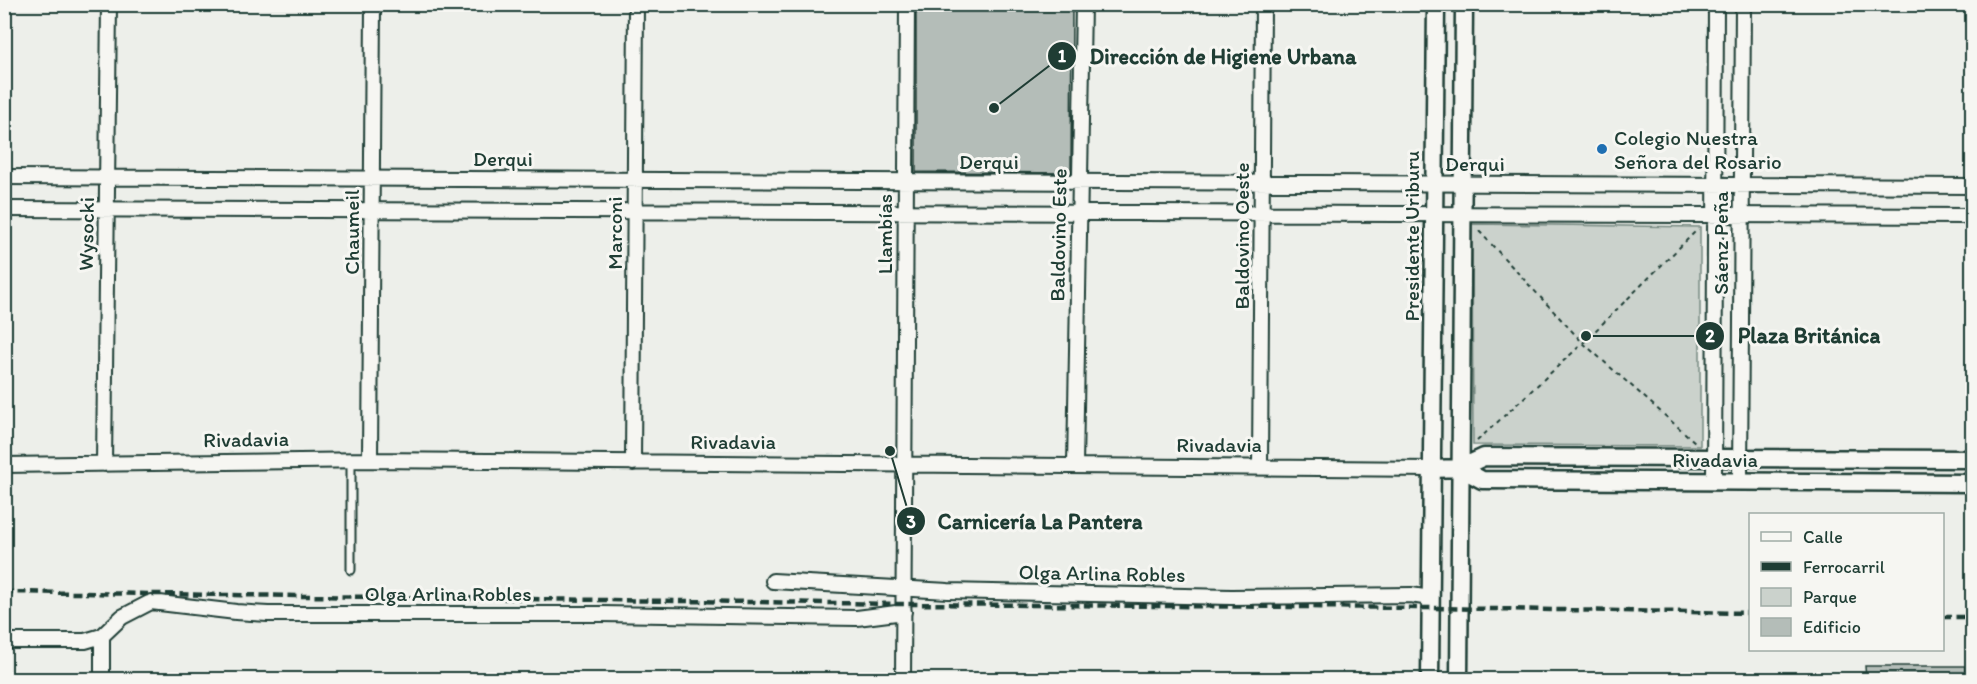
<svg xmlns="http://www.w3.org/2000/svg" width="1977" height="684" font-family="Itim,sans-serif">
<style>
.green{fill:#cbd2cc;stroke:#758880;stroke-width:1.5}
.building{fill:#b4bdb8;stroke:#1f3d34;stroke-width:1.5}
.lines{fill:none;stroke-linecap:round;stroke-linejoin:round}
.service-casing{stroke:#1f3d34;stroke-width:11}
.minor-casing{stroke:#1f3d34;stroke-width:18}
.tertiary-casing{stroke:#1f3d34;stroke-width:21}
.path{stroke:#1f3d34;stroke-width:2;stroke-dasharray:4.5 4.5;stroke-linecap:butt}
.service{stroke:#f6f6f2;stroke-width:7}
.minor{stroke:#f6f6f2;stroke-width:14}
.tertiary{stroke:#f6f6f2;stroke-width:16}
.rail{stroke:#1f3d34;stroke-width:4.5;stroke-dasharray:9 4.5;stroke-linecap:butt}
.poi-dot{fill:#1f6fb2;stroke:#f6f6f2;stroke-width:2}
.labels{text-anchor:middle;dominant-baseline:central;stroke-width:6;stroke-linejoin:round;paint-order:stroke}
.poi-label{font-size:21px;fill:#1f3d34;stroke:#f6f6f2;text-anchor:start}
.street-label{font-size:21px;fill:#1f3d34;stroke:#f6f6f2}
.leader{fill:none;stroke:#1f3d34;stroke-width:2}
.callout-dot{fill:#1f3d34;stroke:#f6f6f2;stroke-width:2}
.mark-label{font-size:18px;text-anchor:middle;font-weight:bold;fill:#fff}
.callout-label{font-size:22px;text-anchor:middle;font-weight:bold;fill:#1f3d34;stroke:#f6f6f2;stroke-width:6;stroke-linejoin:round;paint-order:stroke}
</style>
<rect width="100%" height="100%" fill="#edefea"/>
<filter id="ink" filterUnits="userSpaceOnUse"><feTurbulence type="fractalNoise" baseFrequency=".0167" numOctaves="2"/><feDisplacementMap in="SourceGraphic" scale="12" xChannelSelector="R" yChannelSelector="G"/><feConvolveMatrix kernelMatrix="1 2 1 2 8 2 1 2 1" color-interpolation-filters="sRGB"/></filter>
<g filter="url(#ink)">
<!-- green -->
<path class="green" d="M 1472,224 L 1700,227 L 1700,446 L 1473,445 Z"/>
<!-- building -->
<path class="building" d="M 916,4 L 1072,4 L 1071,173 L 916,172 Z
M 1865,666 L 1965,666 L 1965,680 L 1866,680 Z"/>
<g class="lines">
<!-- service casing -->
<g class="service-casing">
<path id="service" d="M 351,460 L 351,570"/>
</g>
<!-- minor casing -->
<g class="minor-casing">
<path id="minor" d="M 4,177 L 1972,186
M 4,209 L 1972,216
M 370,460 L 373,4
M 633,463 L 636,4
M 104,464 L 109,4
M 4,465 L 370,460 L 1432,469
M 1075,466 L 1083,4
M 1260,467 L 1263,4
M 1714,481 L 1716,4
M 1740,482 L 1743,4
M 773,581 L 948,591 L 1231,597 L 1411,595 L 1430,598
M 4,641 L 85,641 L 102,636 L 122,617 L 151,602 L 236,612 L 268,614 L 602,614 L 857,618 L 904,612
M 102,680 L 102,636
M 903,680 L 907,4"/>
</g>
<!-- tertiary casing -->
<g class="tertiary-casing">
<path id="tertiary" d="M 1460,468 L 1482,480 L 1972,483
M 1432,469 L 1460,468 L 1484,457 L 1972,459
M 1430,680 L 1436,4
M 1459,680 L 1464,4"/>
</g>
<!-- path -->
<path class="path" d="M 1479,231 L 1583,343 L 1696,443
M 1477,441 L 1583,343 L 1698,229"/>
<!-- service -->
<use href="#service" class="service"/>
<!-- minor -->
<use href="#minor" class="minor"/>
<!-- tertiary -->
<use href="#tertiary" class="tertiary"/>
<!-- rail -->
<path class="rail" d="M 4,592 L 904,604 L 1430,608 L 1750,613
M 1942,617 L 1972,617"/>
</g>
</g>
<!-- markers -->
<circle class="poi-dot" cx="1602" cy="149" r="6"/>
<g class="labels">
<!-- poi labels -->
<g class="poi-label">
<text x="1614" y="137">Colegio Nuestra<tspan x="1614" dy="24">Señora del Rosario</tspan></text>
</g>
<!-- street labels -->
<g class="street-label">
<text x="503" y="158">Derqui</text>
<text x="989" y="161">Derqui</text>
<text x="1475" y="163">Derqui</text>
<text transform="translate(351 232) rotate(-90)">Chaumeil</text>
<text transform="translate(614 233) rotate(-90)">Marconi</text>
<text transform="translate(86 234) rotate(-89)">Wysocki</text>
<text transform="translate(884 234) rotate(-90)">Llambías</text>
<text transform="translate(1058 235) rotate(-89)">Baldovino Este</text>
<text transform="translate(1241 236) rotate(-90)">Baldovino Oeste</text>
<text transform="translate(1411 236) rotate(-90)">Presidente Uriburu</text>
<text transform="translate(1720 243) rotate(-90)">Sáenz Peña</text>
<text transform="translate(246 439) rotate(-1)">Rivadavia</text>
<text x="733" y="441">Rivadavia</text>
<text x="1219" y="444">Rivadavia</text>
<text x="1715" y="459">Rivadavia</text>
<text transform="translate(1102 573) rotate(1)">Olga Arlina Robles</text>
<text x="448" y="593">Olga Arlina Robles</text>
</g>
</g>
<!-- callouts -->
<path class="leader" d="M994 108L1062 56M1586 336L1710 336M890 451L911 521"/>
<g class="callout-dot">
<circle cx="994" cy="108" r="6"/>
<circle cx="1586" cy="336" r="6"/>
<circle cx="890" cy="451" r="6"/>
<circle cx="1062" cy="56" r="15"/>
<circle cx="1710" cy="336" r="15"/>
<circle cx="911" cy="521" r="15"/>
</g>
<g class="mark-label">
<text x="1062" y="62">1</text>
<text x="1710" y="342">2</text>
<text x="911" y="528">3</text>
</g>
<g class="callout-label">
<text x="1223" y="64">Dirección de Higiene Urbana</text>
<text x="1809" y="343">Plaza Británica</text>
<text x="1040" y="529">Carnicería La Pantera</text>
</g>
<!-- margin -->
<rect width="1977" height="684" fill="none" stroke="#f6f6f2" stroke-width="24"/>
<rect x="12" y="12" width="1953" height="660" fill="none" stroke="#1f3d34" stroke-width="2" filter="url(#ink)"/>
<!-- legend -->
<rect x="1749" y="513" width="195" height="138" fill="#f6f6f2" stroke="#a0aca6" stroke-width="1.5"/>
<rect x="1761" y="532" width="30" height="9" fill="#f6f6f2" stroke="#a0aca6" stroke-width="1.5"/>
<text x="1803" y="543" font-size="18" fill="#1f3d34">Calle</text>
<rect x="1761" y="562" width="30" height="9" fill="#1f3d34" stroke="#a0aca6" stroke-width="1.5"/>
<text x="1803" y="573" font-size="18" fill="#1f3d34">Ferrocarril</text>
<rect x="1761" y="588" width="30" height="18" fill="#cbd2cc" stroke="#a0aca6" stroke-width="1.5"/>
<text x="1803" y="603" font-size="18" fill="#1f3d34">Parque</text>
<rect x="1761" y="618" width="30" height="18" fill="#b4bdb8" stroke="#a0aca6" stroke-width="1.5"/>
<text x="1803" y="633" font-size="18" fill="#1f3d34">Edificio</text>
</svg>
